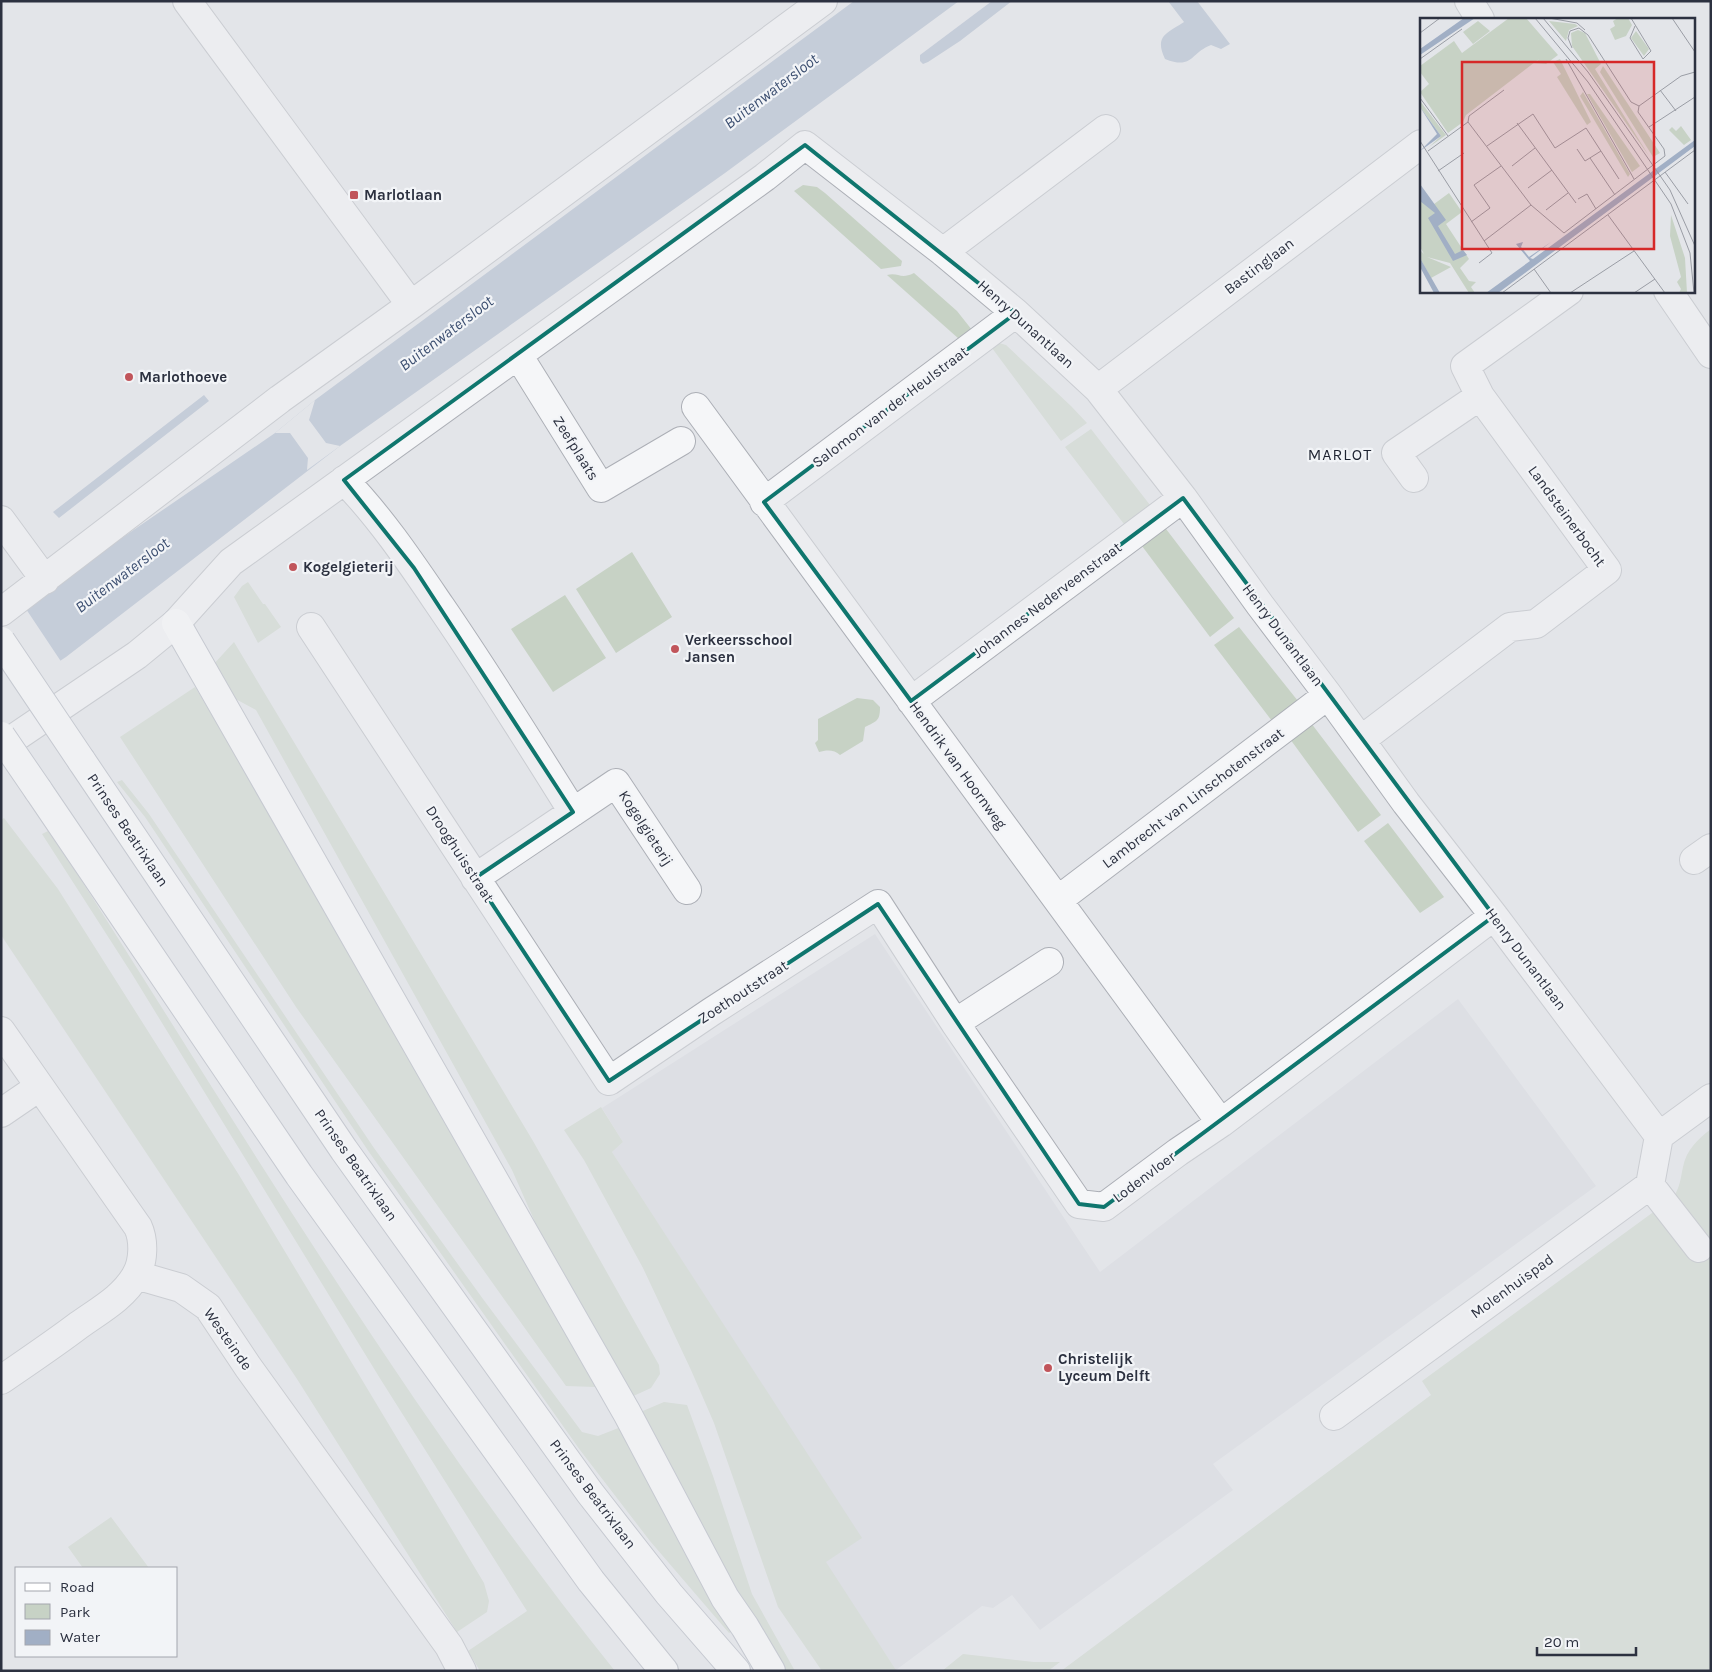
<svg xmlns="http://www.w3.org/2000/svg" width="1712" height="1672" font-family="Karla,sans-serif">
<style>
.built{fill:#d5d7de}
.green{fill:#c7d2c5}
.water{fill:#a1afc5}
.pier{fill:#e3e5e9}
.lines{fill:none;stroke-linecap:round;stroke-linejoin:round}
.minor-casing{stroke:#acafb6;stroke-width:30}
.major-casing{stroke:#a3a8b4;stroke-width:30}
.minor{stroke:#f5f6f8;stroke-width:28}
.major{stroke:#fff;stroke-width:28}
.major-bridge-casing{stroke:#a3a8b4;stroke-width:30;stroke-linecap:butt}
.major-bridge{stroke:#fff;stroke-width:28}
.marked{fill:none;stroke:#0f766e;stroke-width:4;stroke-linejoin:round}
.poi-dot{fill:#c1555b;stroke:#f2f4f7;stroke-width:2}
.labels{text-anchor:middle;dominant-baseline:central;stroke-width:4.5;stroke-linejoin:round;paint-order:stroke}
.poi-label{font-size:15px;font-weight:bold;fill:#2c3140;stroke:#f2f4f7;text-anchor:start}
.street-label{font-size:15px;fill:#2c3140;stroke:#f2f4f7}
.water-label{font-size:16px;font-style:italic;fill:#3a4d6f;stroke:#f2f4f7}
.neighbourhood-label{font-size:16px;letter-spacing:1px;fill:#1e2331;stroke:#f2f4f7}
.inset-road{fill:none;stroke:#9a9da5;stroke-width:1}
.view{fill:#d62828;fill-opacity:0.15;stroke:#d62828;stroke-width:2.5}
.inset-edge{fill:none;stroke:#2c3140;stroke-width:2.5}
</style>
<rect width="100%" height="100%" fill="#e3e5e9"/>
<!-- built -->
<path class="built" d="M 875,934 L 1100,1272 L 1458,999 L 1596,1186 L 1213,1464 L 1233,1490 L 1040,1630 L 1012,1595 L 993,1608 L 982,1606 L 896,1670 L 825,1562 L 861,1538 L 612,1152 L 623,1142 L 602,1108 Z"/>
<!-- green -->
<path class="green" d="M 803,185 L 817,187 L 825,193 L 902,261 L 901,266 L 881,269 L 794,191 Z
M 914,273 L 957,311 L 972,330 L 959,339 L 887,275 C 899,272 900,280 914,273 Z
M 999,343 L 1006,345 L 1071,406 L 1087,423 L 1061,441 L 992,348 Z
M 1091,429 L 1150,505 L 1124,524 L 1065,447 Z
M 1163,525 L 1234,618 L 1210,637 L 1139,542 Z
M 632,552 L 672,617 L 616,653 L 576,589 Z
M 248,582 L 263,604 L 265,604 L 281,627 L 258,643 L 234,597 L 242,586 Z
M 565,595 L 606,658 L 553,692 L 511,629 Z
M 1239,627 L 1298,701 L 1272,721 L 1214,645 Z
M 234,642 L 533,1141 L 659,1365 L 660,1374 L 651,1388 L 629,1398 L 562,1283 L 512,1170 L 256,710 L 230,696 L 212,666 Z
M 195,687 L 329,906 L 596,1387 L 566,1386 L 296,1007 L 120,737 Z
M 857,698 L 873,700 L 880,707 C 880,721 877,721 865,727 L 863,741 L 840,755 C 834,749 826,750 819,752 L 815,743 L 818,740 L 818,719 Z
M 1311,723 L 1381,815 L 1358,832 L 1290,739 Z
M 122,780 L 149,814 L 374,1148 L 483,1299 L 582,1432 L 598,1436 L 621,1427 L 733,1631 L 729,1633 L 650,1541 L 580,1450 L 369,1152 L 145,817 L 117,782 Z
M 4,818 L 58,889 L 239,1175 L 484,1583 L 489,1601 L 487,1612 L 457,1632 L 297,1379 L 1,935 L 1,820 Z
M 1388,823 L 1444,897 L 1420,913 L 1364,841 Z
M 48,831 L 78,875 C 250,1145 414,1421 615,1671 L 480,1671 L 468,1651 L 527,1611 L 381,1380 L 132,974 L 42,834 Z
M 601,1107 L 623,1142 L 612,1152 L 862,1538 L 826,1562 L 896,1670 L 894,1671 L 822,1671 L 778,1607 L 714,1423 L 691,1370 L 643,1268 L 584,1160 L 564,1130 Z
M 1711,1129 L 1711,1671 L 1061,1671 L 1431,1395 L 1422,1381 L 1674,1197 C 1681,1183 1680,1181 1683,1167 C 1686,1150 1698,1139 1711,1129 Z
M 664,1402 L 687,1405 L 713,1476 L 752,1594 L 795,1671 L 785,1671 L 742,1599 L 638,1413 Z
M 111,1517 L 149,1568 L 83,1568 L 68,1547 Z
M 963,1654 L 1034,1662 L 1060,1662 L 1048,1671 L 942,1671 Z"/>
<!-- water -->
<path class="water" d="M 854,1 L 959,1 L 725,173 L 340,446 L 66,657 L 1,700 L 1,630 L 46,590 L 275,433 L 315,400 Z
M 992,1 L 1012,1 L 960,41 L 928,62 L 923,64 L 920,61 L 920,55 Z
M 1168,1 L 1197,1 L 1230,44 L 1221,49 L 1211,45 C 1190,53 1193,70 1165,59 C 1154,36 1167,33 1184,22 Z
M 204,395 L 209,401 L 59,518 L 53,512 Z"/>
<!-- pier -->
<path class="pier" d="M 315,400 L 309,420 L 326,443 L 340,446 L 307,470 L 308,458 L 290,433 L 275,433 Z
M 24,606 L 62,663 L 1,703 L 1,626 Z"/>
<g class="lines">
<!-- minor casing -->
<g class="minor-casing">
<path id="minor" d="M 187,1 L 411,305
M 1469,1 L 1480,19
M 943,252 L 1106,129
M 1668,291 L 1711,354
M 518,355 L 601,488 L 681,441
M 1098,389 L 1421,144
M 696,407 L 1221,1123
M 1414,478 L 1396,453 L 1480,396
M 344,480 C 381,518 411,563 441,607 C 487,674 530,743 573,812
M 764,502 L 1016,313
M 1,520 L 45,580
M 1,612 L 280,399 L 411,305 L 823,1
M 311,627 L 609,1081 L 711,1012 L 878,904 L 955,1023 L 1079,1204 L 1104,1207 L 1178,1152 L 1221,1123 L 1494,916
M 911,701 L 1183,498
M 1361,740 L 1510,627 L 1536,624 L 1607,570 L 1480,396 L 1465,366 L 1569,291
M 1,747 L 137,655 L 176,623 L 231,562 L 765,177 L 805,145 L 943,252 L 1016,313 L 1098,389 L 1183,498 L 1260,605 L 1328,695 L 1406,803 L 1494,916 L 1659,1136
M 1694,860 L 1711,848
M 475,878 L 616,783 L 687,890
M 1058,900 L 1328,695
M 955,1023 L 1049,962
M 1,1031 L 138,1227 C 144,1240 144,1261 136,1275 C 124,1297 100,1310 79,1325 C 54,1344 27,1362 1,1380
M 1,1113 L 39,1087
M 1659,1136 L 1711,1098
M 1650,1185 L 1699,1248
M 136,1275 L 181,1288 L 208,1307 L 248,1367 L 449,1646 L 462,1671
M 1334,1416 L 1650,1185 L 1659,1136"/>
</g>
<!-- major casing -->
<g class="major-casing">
<path id="major" d="M 176,623 L 627,1413 L 725,1598 L 745,1627 L 771,1671
M 81,760 L 344,1150 L 590,1493 L 669,1594 L 736,1671
M 38,790 L 299,1175 L 591,1581 L 664,1671"/>
</g>
<!-- minor -->
<use href="#minor" class="minor"/>
<!-- major -->
<use href="#major" class="major"/>
<!-- major-bridge casing -->
<g class="major-bridge-casing">
<path id="major-bridge" d="M 1,641 L 81,760
M 1,736 L 38,790"/>
</g>
<!-- major-bridge -->
<use href="#major-bridge" class="major-bridge"/>
</g>
<!-- marked area -->
<path d="M0 0H1712V1672H0ZM 805,145 L 1016,313 L 764,502 L 911,701 L 1183,498 L 1494,916 L 1104,1207 L 1079,1204 L 878,904 L 609,1081 L 475,878 L 573,812 L 414,568 L 344,480 Z" fill="#e3e5e9" fill-opacity=".55" fill-rule="evenodd"/>
<path class="marked" d="M 805,145 L 1016,313 L 764,502 L 911,701 L 1183,498 L 1494,916 L 1104,1207 L 1079,1204 L 878,904 L 609,1081 L 475,878 L 573,812 L 414,568 L 344,480 Z"/>
<!-- markers -->
<g class="poi-dot">
<rect x="349" y="190" width="10" height="10" rx="2.5"/>
<circle cx="129" cy="377" r="5"/>
<circle cx="293" cy="567" r="5"/>
<circle cx="675" cy="649" r="5"/>
<circle cx="1048" cy="1368" r="5"/>
</g>
<g class="labels">
<!-- poi labels -->
<g class="poi-label">
<text x="364" y="195">Marlotlaan</text>
<text x="139" y="377">Marlothoeve</text>
<text x="303" y="567">Kogelgieterij</text>
<text x="685" y="640">Verkeersschool<tspan x="685" dy="17">Jansen</tspan></text>
<text x="1058" y="1359">Christelijk<tspan x="1058" dy="17">Lyceum Delft</tspan></text>
</g>
<!-- street labels -->
<g class="street-label">
<text transform="translate(1259 266) rotate(-37)">Bastinglaan</text>
<text transform="translate(1026 324) rotate(42)">Henry Dunantlaan</text>
<text transform="translate(890 407) rotate(-37)">Salomon van der Heulstraat</text>
<text transform="translate(576 448) rotate(58)">Zeefplaats</text>
<text transform="translate(1567 516) rotate(54)">Landsteinerbocht</text>
<text transform="translate(1047 600) rotate(-37)">Johannes Nederveenstraat</text>
<text transform="translate(1283 635) rotate(53)">Henry Dunantlaan</text>
<text transform="translate(958 765) rotate(54)">Hendrik van Hoornweg</text>
<text transform="translate(1193 798) rotate(-37)">Lambrecht van Linschotenstraat</text>
<text transform="translate(646 828) rotate(57)">Kogelgieterij</text>
<text transform="translate(128 830) rotate(56)">Prinses Beatrixlaan</text>
<text transform="translate(460 854) rotate(57)">Drooghuisstraat</text>
<text transform="translate(1526 959) rotate(53)">Henry Dunantlaan</text>
<text transform="translate(743 992) rotate(-33)">Zoethoutstraat</text>
<text transform="translate(356 1165) rotate(55)">Prinses Beatrixlaan</text>
<text transform="translate(1144 1177) rotate(-37)">Lodenvloer</text>
<text transform="translate(1512 1286) rotate(-36)">Molenhuispad</text>
<text transform="translate(228 1339) rotate(55)">Westeinde</text>
<text transform="translate(593 1494) rotate(53)">Prinses Beatrixlaan</text>
</g>
<!-- water labels -->
<g class="water-label">
<text transform="translate(771 91) rotate(-37)">Buitenwatersloot</text>
<text transform="translate(446 333) rotate(-37)">Buitenwatersloot</text>
<text transform="translate(122 575) rotate(-37)">Buitenwatersloot</text>
</g>
<!-- neighbourhood labels -->
<g class="neighbourhood-label">
<text x="1340" y="454">MARLOT</text>
</g>
</g>
<!-- overview -->
<g transform="translate(1420 18)">
<rect width="275" height="275" fill="#e3e5e9"/>
<path d="M 89,0 L 106,0 L 138,37 L 126,46 L 115,45 L 119,41 L 46,97 L 43,104 L 28,115 L 0,74 L 9,66 L 0,54 L 0,48 L 34,23 L 42,35 ZM 198,0 L 208,0 L 212,7 L 206,18 L 195,22 L 190,11 L 195,8 L 193,3 ZM 58,3 L 70,13 L 53,26 L 43,14 ZM 129,3 L 155,6 L 158,8 L 149,12 L 146,23 ZM 158,12 L 165,15 L 181,46 L 175,51 L 229,138 L 152,28 L 151,15 ZM 216,13 L 229,31 L 224,38 L 211,20 ZM 140,41 L 171,104 L 167,107 L 137,59 L 141,56 L 133,44 ZM 183,48 L 240,135 L 233,139 L 180,54 ZM 163,74 L 210,156 L 208,159 L 160,78 ZM 167,76 L 170,76 L 220,148 L 212,154 ZM 0,83 L 26,117 L 9,129 L 21,118 L 0,89 ZM 261,108 L 271,122 L 264,127 L 249,112 L 252,109 L 256,113 ZM 0,173 L 10,189 L 29,175 L 42,194 L 26,206 L 49,241 L 40,250 L 49,263 L 56,264 L 51,269 L 55,275 L 49,275 L 30,245 L 7,239 L 31,249 L 11,260 L 0,240 L 0,232 L 4,236 L 0,229 ZM 251,197 L 265,240 L 267,275 L 259,275 L 261,271 L 257,264 L 261,259 L 250,218 Z" fill="#c7d2c5"/>
<path d="M 44,0 L 55,0 L 0,37 L 0,31 ZM 0,89 L 21,118 L 0,133 L 17,116 ZM 275,122 L 275,128 L 113,249 L 78,275 L 66,275 L 110,243 L 96,226 L 103,224 L 101,229 L 109,239 L 131,224 L 110,240 L 113,241 ZM 0,166 L 26,202 L 18,208 L 35,236 L 43,232 L 47,237 L 33,243 L 8,200 L 15,195 L 0,183 ZM 0,240 L 20,275 L 14,275 L 0,249 Z" fill="#a1afc5"/>
<path class="inset-road" d="M 115,0 L 168,64 L 251,186 L 270,235 L 274,275M 123,0 L 168,54 L 250,172 L 275,228M 129,0 L 157,5 L 165,12M 211,0 L 231,33 L 223,41 L 210,20 L 215,8M 252,0 L 275,34M 0,15 L 20,0M 168,17 L 211,84 L 219,88M 152,30 L 148,20 L 150,13 L 159,10 L 168,17M 0,41 L 42,11M 146,41 L 214,161M 240,72 L 256,93M 0,80 L 28,118M 219,88 L 261,58 L 275,54M 48,104 L 111,187 L 144,215 L 245,138 L 244,131 L 218,94 L 219,88M 48,104 L 49,98 L 84,72M 97,105 L 156,185M 229,109 L 275,79M 0,123 L 72,235 L 59,245M 67,128 L 113,96 L 135,130 L 166,110 L 199,161M 157,131 L 165,143 L 181,133M 8,133 L 48,104M 170,140 L 195,177M 92,148 L 115,130M 18,153 L 44,135M 245,154 L 268,186M 108,170 L 132,152M 158,181 L 167,176 L 176,191M 126,192 L 148,175M 188,197 L 245,275M 51,204 L 70,190 L 54,167 L 81,148M 64,223 L 111,187M 114,251 L 131,275M 82,275 L 275,132M 150,275 L 214,233M 214,275 L 235,261"/>
<path class="view" d="M 42,44 L 234,44 L 234,231 L 42,231 Z"/>
<rect width="275" height="275" class="inset-edge"/>
</g>
<!-- border -->
<rect width="1712" height="1672" fill="none" stroke="#2c3140" stroke-width="5"/>
<!-- legend -->
<rect x="15" y="1567" width="162" height="90" fill="#f2f4f7" stroke="#a3a6ae"/>
<rect x="25" y="1583" width="25" height="8" fill="#ffffff" stroke="#a3a6ae"/>
<text x="60" y="1592" font-size="15" fill="#2c3140">Road</text>
<rect x="25" y="1604" width="25" height="15" fill="#c7d2c5" stroke="#a3a6ae"/>
<text x="60" y="1617" font-size="15" fill="#2c3140">Park</text>
<rect x="25" y="1630" width="25" height="15" fill="#a1afc5" stroke="#a3a6ae"/>
<text x="60" y="1642" font-size="15" fill="#2c3140">Water</text>
<!-- scale -->
<path d="M1537 1647v8h99v-8" fill="none" stroke="#2c3140" stroke-width="2.5"/>
<text x="1544" y="1647" font-size="15" fill="#2c3140" stroke="#f2f4f7" stroke-width="4" paint-order="stroke">20 m</text>
</svg>
